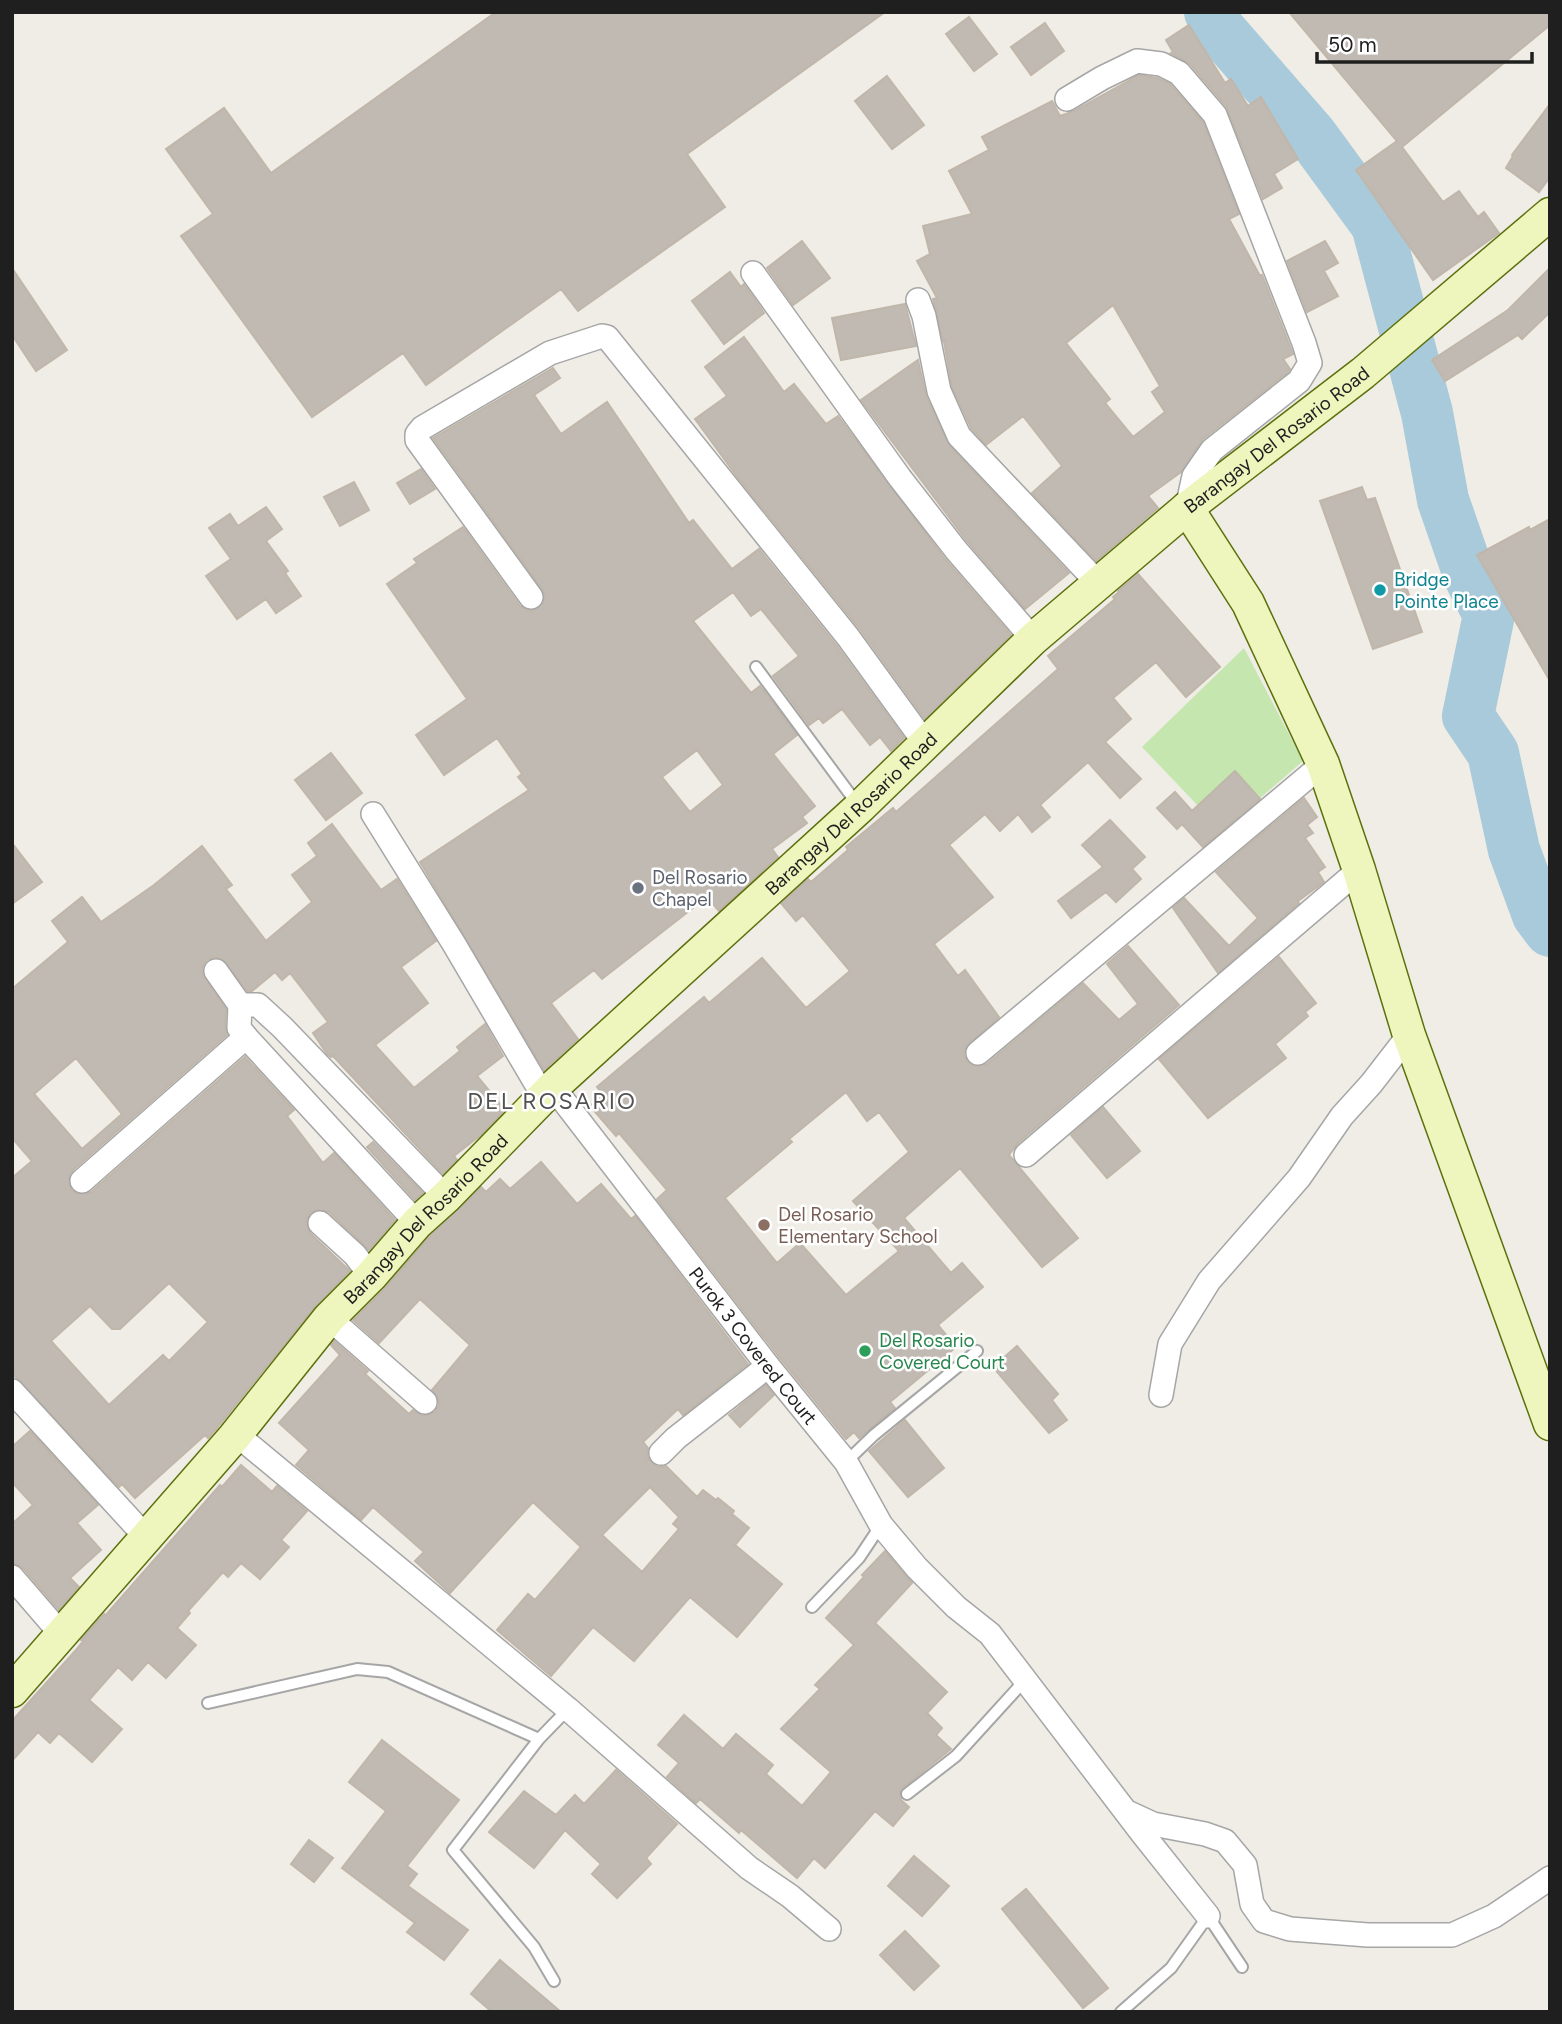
<svg xmlns="http://www.w3.org/2000/svg" width="1562" height="2024" font-family="Figtree,sans-serif">
<style>
.grass{fill:#c5e6af}
.lines{fill:none;stroke-linecap:round;stroke-linejoin:round}
.river{stroke:#a9cada;stroke-width:52}
.building{fill:#c0bab3;stroke:#c0b6a9;stroke-width:2;fill-rule:evenodd}
.lane-casing{stroke:#a6a6a6;stroke-width:14}
.street-casing{stroke:#a6a6a6;stroke-width:26}
.secondary-casing{stroke:#5c710c;stroke-width:35}
.lane{stroke:#fff;stroke-width:10}
.street{stroke:#fff;stroke-width:23}
.secondary{stroke:#eef6be;stroke-width:32}
.culture-dot{fill:#0f9aa8;stroke:#fff;stroke-width:2.5}
.worship-dot{fill:#6b7280;stroke:#fff;stroke-width:2.5}
.education-dot{fill:#8d6e63;stroke:#fff;stroke-width:2.5}
.leisure-dot{fill:#2e9e5b;stroke:#fff;stroke-width:2.5}
.labels{text-anchor:middle;dominant-baseline:central;stroke-width:5;stroke-linejoin:round;paint-order:stroke}
.street-label{font-size:19px;fill:#1f1f1f;stroke:#fff}
.culture-label{font-size:19px;fill:#0d838f;stroke:#fff;text-anchor:start}
.worship-label{font-size:19px;fill:#5b616d;stroke:#fff;text-anchor:start}
.education-label{font-size:19px;fill:#785e54;stroke:#fff;text-anchor:start}
.leisure-label{font-size:19px;fill:#27864d;stroke:#fff;text-anchor:start}
.quarter-label{font-size:23px;letter-spacing:2px;fill:#525252;stroke:#fff}
</style>
<rect width="100%" height="100%" fill="#efede6"/>
<!-- grass -->
<path class="grass" d="M 1244,648 L 1303,761 L 1222,831 L 1142,747 Z"/>
<g class="lines">
<!-- river -->
<path class="river" d="M 1210,12 L 1220,30 L 1312,136 L 1377,225 L 1427,413 L 1443,500 L 1469,575 L 1489,615 L 1468,716 L 1493,753 L 1514,850 L 1538,915 L 1550,931"/>
</g>
<!-- building -->
<path class="building" d="M 496,12 L 885,12 L 687,154 L 725,207 L 578,311 L 561,289 L 426,385 L 403,353 L 312,417 L 181,236 L 213,214 L 166,149 L 224,108 L 271,173 Z
M 1289,12 L 1550,12 L 1550,25 L 1402,147 L 1443,202 L 1459,191 L 1478,217 L 1484,212 L 1499,233 L 1433,280 L 1356,170 L 1397,141 Z
M 969,17 L 997,54 L 974,71 L 946,34 Z
M 1045,23 L 1064,51 L 1031,75 L 1011,47 Z
M 1189,25 L 1225,83 L 1231,79 L 1248,106 L 1261,97 L 1298,159 L 1274,174 L 1282,188 L 1263,199 L 1226,106 L 1190,64 L 1171,53 L 1173,52 L 1166,40 Z
M 1139,75 L 1157,78 L 1170,84 L 1203,122 L 1239,214 L 1229,219 L 1260,276 L 1262,275 L 1293,354 L 1283,359 L 1290,369 L 1288,372 L 1203,439 L 1181,472 L 1148,496 L 1158,508 L 1096,561 L 1032,493 L 1062,466 L 1023,416 L 986,445 L 971,428 L 952,387 L 944,342 L 947,340 L 943,341 L 933,299 L 937,298 L 917,261 L 930,254 L 923,226 L 972,214 L 949,171 L 989,150 L 982,137 L 1052,101 L 1060,116 L 1074,111 ZM 1113,305 L 1160,386 L 1152,392 L 1165,412 L 1133,437 L 1105,403 L 1110,399 L 1066,343 Z
M 887,76 L 924,125 L 892,149 L 855,101 Z
M 1550,104 L 1550,177 L 1539,192 L 1506,168 L 1513,156 L 1512,155 Z
M 802,241 L 830,278 L 793,305 L 767,268 Z
M 1325,241 L 1338,263 L 1324,271 L 1338,296 L 1307,312 L 1287,261 Z
M 12,268 L 67,350 L 36,371 L 12,335 Z
M 1550,268 L 1550,312 L 1522,339 L 1518,335 L 1445,381 L 1432,360 L 1508,310 Z
M 730,272 L 741,287 L 744,284 L 764,313 L 724,344 L 692,301 Z
M 905,304 L 916,346 L 841,360 L 832,318 Z
M 744,337 L 784,392 L 794,384 L 826,424 L 838,416 L 945,559 L 1011,635 L 925,719 L 859,628 L 738,478 L 695,419 L 727,396 L 705,367 Z
M 918,360 L 926,396 L 949,445 L 1069,573 L 1025,609 L 967,541 L 861,400 Z
M 553,368 L 560,378 L 534,395 L 561,434 L 607,402 L 689,523 L 693,520 L 732,569 L 759,549 L 837,646 L 904,738 L 891,751 L 880,737 L 870,745 L 842,709 L 823,723 L 819,718 L 809,725 L 773,676 L 799,656 L 761,609 L 751,616 L 733,592 L 693,621 L 751,693 L 760,686 L 797,735 L 773,754 L 815,806 L 802,817 L 807,823 L 772,849 L 778,857 L 719,911 L 707,897 L 602,979 L 594,970 L 551,1003 L 578,1039 L 544,1070 L 420,862 L 529,790 L 518,777 L 522,774 L 497,738 L 444,775 L 416,735 L 467,699 L 387,584 L 417,563 L 414,559 L 463,527 L 520,606 L 526,610 L 533,611 L 543,603 L 545,596 L 542,589 L 433,438 ZM 697,750 L 723,785 L 690,812 L 662,777 Z
M 421,469 L 435,489 L 410,504 L 397,483 Z
M 354,482 L 369,510 L 340,526 L 324,497 Z
M 1362,487 L 1367,500 L 1375,498 L 1422,632 L 1373,649 L 1320,501 Z
M 266,507 L 282,529 L 266,541 L 288,571 L 285,573 L 301,596 L 276,613 L 266,599 L 237,619 L 206,576 L 231,559 L 209,528 L 230,514 L 238,526 Z
M 1550,519 L 1550,681 L 1477,555 L 1529,527 L 1530,530 Z
M 1138,574 L 1220,667 L 1186,697 L 1156,662 L 1113,698 L 1131,719 L 1105,742 L 1141,779 L 1120,798 L 1088,762 L 1040,805 L 1050,817 L 1032,832 L 1018,814 L 1000,831 L 985,814 L 949,845 L 993,897 L 934,944 L 958,976 L 965,970 L 999,1017 L 965,1048 L 964,1055 L 967,1061 L 974,1066 L 987,1064 L 1083,983 L 1119,1020 L 1138,1004 L 1107,964 L 1128,946 L 1179,1005 L 1017,1144 L 1009,1155 L 1078,1238 L 1042,1267 L 960,1168 L 904,1218 L 951,1273 L 962,1263 L 983,1287 L 938,1325 L 956,1347 L 890,1402 L 895,1408 L 859,1438 L 854,1432 L 846,1439 L 779,1357 L 657,1199 L 667,1190 L 619,1133 L 616,1136 L 590,1106 L 603,1095 L 597,1087 L 704,997 L 709,1003 L 762,958 L 806,1008 L 850,971 L 803,915 L 796,921 L 781,903 L 808,879 L 811,882 L 848,850 L 846,847 L 893,808 L 896,812 L 1058,669 L 1048,656 L 1115,599 L 1113,597 L 1119,592 L 1118,591 ZM 846,1092 L 867,1121 L 879,1112 L 909,1152 L 853,1201 L 899,1251 L 846,1295 L 800,1243 L 777,1263 L 725,1198 L 792,1142 L 789,1139 Z
M 331,753 L 362,793 L 326,820 L 295,780 Z
M 1235,771 L 1260,799 L 1203,847 L 1182,824 L 1177,829 L 1157,808 L 1175,792 L 1192,811 Z
M 1304,798 L 1317,817 L 1307,825 L 1313,833 L 1305,838 L 1325,867 L 1318,872 L 1324,882 L 1298,901 L 1299,903 L 1218,973 L 1173,908 L 1184,898 L 1229,946 L 1258,918 L 1216,872 Z
M 1110,820 L 1145,857 L 1132,869 L 1141,879 L 1116,902 L 1106,892 L 1071,918 L 1058,901 L 1103,867 L 1082,845 Z
M 332,824 L 381,890 L 397,879 L 436,941 L 401,967 L 428,1003 L 375,1045 L 414,1088 L 460,1051 L 457,1047 L 485,1024 L 503,1056 L 477,1076 L 505,1110 L 482,1134 L 454,1156 L 457,1160 L 443,1174 L 333,1056 L 331,1057 L 327,1054 L 313,1033 L 328,1022 L 290,973 L 282,980 L 275,972 L 252,991 L 247,991 L 222,959 L 214,957 L 207,960 L 203,966 L 202,973 L 226,1009 L 225,1027 L 227,1035 L 73,1170 L 69,1177 L 71,1190 L 78,1194 L 91,1192 L 245,1057 L 294,1110 L 287,1116 L 323,1163 L 334,1153 L 395,1220 L 369,1250 L 329,1212 L 316,1210 L 310,1213 L 306,1221 L 310,1233 L 350,1271 L 315,1307 L 216,1429 L 208,1438 L 205,1435 L 135,1498 L 122,1484 L 119,1487 L 12,1373 L 12,1178 L 32,1161 L 12,1138 L 12,989 L 68,942 L 52,921 L 82,897 L 101,922 L 154,885 L 202,846 L 232,885 L 226,889 L 266,941 L 312,902 L 292,875 L 317,856 L 308,843 ZM 76,1058 L 122,1114 L 82,1149 L 34,1094 ZM 169,1283 L 208,1322 L 169,1361 L 163,1355 L 109,1405 L 51,1341 L 90,1306 L 112,1329 L 120,1329 Z
M 12,843 L 42,882 L 12,904 Z
M 1279,957 L 1316,1003 L 1305,1012 L 1308,1016 L 1275,1044 L 1286,1058 L 1208,1118 L 1159,1059 Z
M 1103,1107 L 1140,1151 L 1107,1178 L 1071,1135 Z
M 373,1142 L 423,1193 L 415,1200 L 367,1147 Z
M 541,1162 L 577,1204 L 601,1184 L 631,1219 L 635,1216 L 748,1364 L 683,1415 L 678,1409 L 643,1442 L 648,1448 L 647,1456 L 652,1463 L 658,1467 L 666,1466 L 697,1497 L 703,1490 L 716,1500 L 718,1498 L 734,1511 L 732,1514 L 749,1528 L 735,1545 L 782,1584 L 737,1637 L 690,1597 L 634,1661 L 593,1627 L 551,1676 L 497,1630 L 528,1594 L 535,1600 L 581,1547 L 533,1502 L 450,1593 L 415,1561 L 424,1552 L 373,1507 L 361,1520 L 296,1465 L 309,1450 L 279,1423 L 340,1355 L 331,1345 L 334,1341 L 368,1371 L 365,1374 L 409,1414 L 413,1410 L 423,1416 L 435,1412 L 439,1405 L 438,1398 L 432,1390 L 470,1345 L 420,1299 L 379,1343 L 353,1320 L 385,1288 L 430,1236 L 481,1187 L 486,1192 L 500,1179 L 510,1189 ZM 650,1487 L 679,1517 L 673,1524 L 679,1529 L 642,1572 L 602,1535 Z
M 1017,1346 L 1058,1394 L 1052,1400 L 1067,1420 L 1049,1433 L 993,1367 Z
M 766,1385 L 774,1395 L 740,1427 L 729,1415 Z
M 905,1420 L 944,1468 L 908,1497 L 869,1451 Z
M 30,1431 L 98,1505 L 77,1523 L 101,1550 L 70,1578 L 79,1587 L 59,1610 L 23,1568 L 12,1563 L 12,1524 L 33,1505 L 12,1482 L 12,1447 Z
M 241,1465 L 272,1492 L 277,1486 L 307,1511 L 281,1540 L 289,1547 L 260,1579 L 241,1563 L 228,1577 L 223,1572 L 188,1611 L 190,1613 L 177,1628 L 196,1645 L 166,1678 L 148,1662 L 132,1680 L 118,1667 L 89,1700 L 122,1729 L 92,1762 L 59,1733 L 50,1743 L 38,1732 L 12,1761 L 12,1721 L 76,1650 L 83,1641 L 81,1640 L 104,1614 L 105,1616 L 220,1485 L 222,1487 Z
M 885,1551 L 912,1583 L 875,1623 L 947,1692 L 927,1713 L 942,1728 L 936,1735 L 951,1749 L 900,1790 L 901,1800 L 909,1807 L 893,1826 L 875,1811 L 825,1868 L 814,1858 L 797,1878 L 741,1830 L 739,1833 L 700,1799 L 696,1803 L 667,1777 L 679,1763 L 658,1745 L 684,1715 L 723,1749 L 736,1734 L 773,1765 L 766,1774 L 802,1806 L 831,1772 L 781,1729 L 820,1689 L 815,1685 L 854,1645 L 826,1618 L 864,1577 L 862,1575 Z
M 382,1740 L 459,1800 L 407,1866 L 417,1874 L 408,1886 L 468,1930 L 444,1960 L 407,1932 L 415,1923 L 342,1868 L 386,1811 L 349,1782 Z
M 616,1770 L 677,1824 L 646,1858 L 651,1864 L 617,1898 L 592,1874 L 601,1864 L 565,1830 L 534,1868 L 489,1832 L 524,1791 L 556,1815 L 575,1795 L 584,1804 Z
M 309,1840 L 333,1858 L 314,1882 L 291,1864 Z
M 914,1856 L 949,1886 L 922,1916 L 888,1886 Z
M 1026,1889 L 1108,1988 L 1083,2008 L 1002,1909 Z
M 905,1931 L 939,1966 L 914,1990 L 880,1955 Z
M 500,1960 L 561,2012 L 492,2012 L 471,1994 Z"/>
<g class="lines">
<!-- lane casing -->
<g class="lane-casing">
<path id="lane" d="M 756,667 L 858,805
M 846,1462 L 874,1435 L 977,1351
M 812,1607 L 859,1558 L 881,1525
M 208,1703 L 357,1669 L 388,1672 L 539,1739
M 907,1794 L 956,1756 L 1026,1679
M 554,1981 L 534,1947 L 453,1850 L 539,1739 L 568,1709
M 1121,2012 L 1171,1968 L 1208,1916 L 1242,1967"/>
</g>
<!-- street casing -->
<g class="street-casing">
<g id="street">
<path d="M 1067,99 L 1102,78 L 1137,61 L 1161,64 L 1179,73 L 1215,115 L 1304,343 L 1310,363 L 1299,381 L 1212,450 L 1194,476 L 1187,508"/>
<path d="M 753,273 L 900,478 L 956,550 L 1033,639"/>
<path d="M 918,300 L 924,316 L 939,391 L 959,436 L 1099,584"/>
<path d="M 531,597 L 417,440 L 417,434 L 422,428 L 550,353 L 602,336 L 607,337 L 848,637 L 925,743"/>
<path d="M 373,814 L 454,944 L 544,1097"/>
<path d="M 216,971 L 240,1005"/>
<path d="M 246,1037 L 239,1028 L 240,1005 L 258,1005 L 282,1027 L 446,1197"/>
<path d="M 978,1053 L 1323,764"/>
<path id="s1" d="M 553,1087 L 768,1366 L 846,1462 L 881,1525 L 917,1568 L 956,1607 L 990,1634 L 1142,1833 L 1208,1916"/>
<path d="M 1026,1155 L 1359,870"/>
<path d="M 82,1181 L 246,1037 L 417,1223"/>
<path d="M 320,1223 L 355,1255 L 371,1276"/>
<path d="M 329,1318 L 425,1402"/>
<path d="M 12,1391 L 146,1537"/>
<path d="M 1161,1395 L 1170,1344 L 1209,1281 L 1299,1178 L 1342,1116 L 1371,1084 L 1409,1035"/>
<path d="M 236,1434 L 568,1709 L 749,1868 L 790,1896 L 829,1929"/>
<path d="M 661,1453 L 676,1438 L 768,1366"/>
<path d="M 12,1577 L 62,1635"/>
<path d="M 1127,1812 L 1153,1824 L 1205,1834 L 1225,1841 L 1245,1865 L 1252,1904 L 1264,1921 L 1290,1929 L 1368,1935 L 1452,1935 L 1494,1916 L 1550,1878"/>
</g>
</g>
<!-- secondary casing -->
<g class="secondary-casing">
<g id="secondary">
<path d="M 1187,508 L 1248,603 L 1323,764 L 1359,870 L 1409,1035 L 1550,1424"/>
<path id="s2" d="M 12,1691 L 234,1437 L 329,1318 L 371,1276 L 417,1223 L 446,1197 L 553,1087 L 860,807 L 1033,639 L 1187,508 L 1363,373 L 1550,214"/>
</g>
</g>
<!-- lane -->
<use href="#lane" class="lane"/>
<!-- street -->
<use href="#street" class="street"/>
<!-- secondary -->
<use href="#secondary" class="secondary"/>
</g>
<!-- markers -->
<circle class="culture-dot" cx="1380" cy="590" r="7"/>
<circle class="worship-dot" cx="638" cy="888" r="7"/>
<circle class="education-dot" cx="764" cy="1225" r="7"/>
<circle class="leisure-dot" cx="865" cy="1351" r="7"/>
<g class="labels">
<!-- street labels -->
<g class="street-label">
<text stroke="none"><textPath href="#s2" startOffset="1783">Barangay Del Rosario Road</textPath></text>
<text stroke="none"><textPath href="#s2" startOffset="1216">Barangay Del Rosario Road</textPath></text>
<text stroke="none"><textPath href="#s2" startOffset="628">Barangay Del Rosario Road</textPath></text>
<text stroke="none"><textPath href="#s1" startOffset="327">Purok 3 Covered Court</textPath></text>
</g>
<!-- culture labels -->
<g class="culture-label">
<text x="1394" y="579">Bridge<tspan x="1394" dy="22">Pointe Place</tspan></text>
</g>
<!-- worship labels -->
<g class="worship-label">
<text x="652" y="877">Del Rosario<tspan x="652" dy="22">Chapel</tspan></text>
</g>
<!-- education labels -->
<g class="education-label">
<text x="778" y="1214">Del Rosario<tspan x="778" dy="22">Elementary School</tspan></text>
</g>
<!-- leisure labels -->
<g class="leisure-label">
<text x="879" y="1340">Del Rosario<tspan x="879" dy="22">Covered Court</tspan></text>
</g>
<!-- quarter labels -->
<g class="quarter-label">
<text x="552" y="1101">DEL ROSARIO</text>
</g>
</g>
<!-- border -->
<rect width="1562" height="2024" fill="none" stroke="#1f1f1f" stroke-width="28"/>
<!-- scale -->
<path d="M1317 52v10h215v-10" fill="none" stroke="#1f1f1f" stroke-width="3.5"/>
<text x="1328" y="52" font-size="21" fill="#1f1f1f" stroke="#ffffff" stroke-width="5" paint-order="stroke">50 m</text>
</svg>
